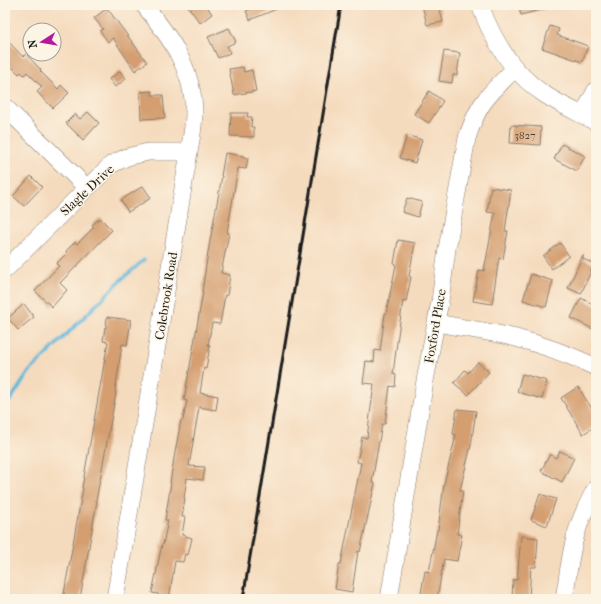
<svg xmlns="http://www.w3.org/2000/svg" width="601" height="604" font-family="'IM FELL French Canon',serif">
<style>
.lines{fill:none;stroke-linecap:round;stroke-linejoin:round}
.stream{stroke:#5eb8dc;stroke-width:3.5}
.building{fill:#d49e70}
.minor-casing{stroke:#887c6d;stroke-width:18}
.minor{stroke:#fff;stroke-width:17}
.rail{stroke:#1c1c1c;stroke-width:3}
.labels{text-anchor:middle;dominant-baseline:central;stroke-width:3;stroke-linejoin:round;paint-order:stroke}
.number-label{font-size:11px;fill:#4a3c31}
.street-label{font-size:13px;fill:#1c1c1c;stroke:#fcf5e5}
</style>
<rect width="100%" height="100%" fill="#fcf5e5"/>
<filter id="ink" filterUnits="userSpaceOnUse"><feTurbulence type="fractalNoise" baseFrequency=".025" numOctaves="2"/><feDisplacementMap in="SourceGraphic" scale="8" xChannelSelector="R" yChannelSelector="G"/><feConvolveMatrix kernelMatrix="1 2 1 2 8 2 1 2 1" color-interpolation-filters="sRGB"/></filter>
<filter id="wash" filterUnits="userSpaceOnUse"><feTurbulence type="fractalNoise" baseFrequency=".012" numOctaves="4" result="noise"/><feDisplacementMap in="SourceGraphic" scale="16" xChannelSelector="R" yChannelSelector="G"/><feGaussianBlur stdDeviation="0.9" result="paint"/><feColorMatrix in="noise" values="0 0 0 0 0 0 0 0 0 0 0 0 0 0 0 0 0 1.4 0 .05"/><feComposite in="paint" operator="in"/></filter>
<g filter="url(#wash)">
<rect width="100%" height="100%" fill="#f5dbbe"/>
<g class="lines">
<!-- stream -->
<path class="stream" d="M 5,406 L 7,405 L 29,372 L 123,278 L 144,260"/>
</g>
<g id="blocks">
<!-- building -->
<path class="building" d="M 187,5 L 206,5 L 212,14 L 200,23 Z
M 260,5 L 286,5 L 250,20 L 246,11 Z
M 422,5 L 439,5 L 443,22 L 427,25 Z
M 518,5 L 547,5 L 548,8 L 521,15 Z
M 107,8 L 147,62 L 135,71 L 113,38 L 108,42 L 100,31 L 103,29 L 94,18 Z
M 550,26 L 559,29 L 557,35 L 588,46 L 582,62 L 542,48 Z
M 229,28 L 236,42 L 227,46 L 230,53 L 218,58 L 208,37 Z
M 5,38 L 23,57 L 26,54 L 41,70 L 40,71 L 58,89 L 61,85 L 69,93 L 53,108 L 37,92 L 42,87 L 27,72 L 24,75 L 21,72 L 19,74 L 5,60 Z
M 444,51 L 460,53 L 457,75 L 453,75 L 452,83 L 439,81 Z
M 243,67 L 244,72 L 252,70 L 256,91 L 234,95 L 229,69 Z
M 120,71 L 126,79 L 115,87 L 109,79 Z
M 152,91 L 152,95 L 163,95 L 165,118 L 141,119 L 140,92 Z
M 429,91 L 443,101 L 429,123 L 414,114 Z
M 88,112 L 99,123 L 83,140 L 66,123 L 75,114 L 80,119 Z
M 231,113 L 248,113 L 247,117 L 252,117 L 251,127 L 254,127 L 254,137 L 230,136 Z
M 511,125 L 541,127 L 540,145 L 510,143 Z
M 407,135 L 422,140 L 415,163 L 400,158 Z
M 562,144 L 585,156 L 577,171 L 554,159 Z
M 225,153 L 243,156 L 243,157 L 248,158 L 246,169 L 238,168 L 227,233 L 229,233 L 221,273 L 230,275 L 227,296 L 225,295 L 220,324 L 212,323 L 208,345 L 210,345 L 206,369 L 204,368 L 200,393 L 218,396 L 216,410 L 199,407 L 189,466 L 205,467 L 203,480 L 187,478 L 184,498 L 185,498 L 182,517 L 185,517 L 182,535 L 192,538 L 188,555 L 185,554 L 183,562 L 175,561 L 169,599 L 158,597 L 158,594 L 152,593 L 162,544 L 163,545 L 168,520 L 165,520 L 171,483 L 170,483 L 174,458 L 181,420 L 183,420 L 187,401 L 184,400 L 203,292 L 202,292 L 208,252 L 222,176 L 221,176 Z
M 31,176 L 42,187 L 24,206 L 13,196 Z
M 143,186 L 151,198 L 128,212 L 121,200 Z
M 491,187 L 511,190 L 505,231 L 508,231 L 503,259 L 499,258 L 492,304 L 473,301 L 479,270 L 484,271 L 495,213 L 487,212 Z
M 407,198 L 422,202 L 418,217 L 402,212 Z
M 100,218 L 112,230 L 60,283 L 67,290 L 52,307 L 35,291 L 59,266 L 56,264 L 67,253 L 66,251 L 75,242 L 77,244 L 94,227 L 92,225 Z
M 398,240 L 415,243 L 409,276 L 411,277 L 406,302 L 403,301 L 397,342 L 393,374 L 396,375 L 395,387 L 390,386 L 385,424 L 382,424 L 372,482 L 375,483 L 360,552 L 358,551 L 352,592 L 335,589 L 339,564 L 341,564 L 361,463 L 357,462 L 362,437 L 367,438 L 374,384 L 363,383 L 366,361 L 374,362 L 375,350 L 380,351 L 385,314 L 386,314 L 396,265 L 394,264 Z
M 560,243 L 569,256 L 552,269 L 543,256 Z
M 583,255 L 583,259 L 594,264 L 581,294 L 568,288 Z
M 531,274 L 553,281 L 546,307 L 523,300 Z
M 581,298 L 596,306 L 596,323 L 593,329 L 571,318 Z
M 24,304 L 34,317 L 18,330 L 8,318 Z
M 107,317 L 131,320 L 127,345 L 122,344 L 115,392 L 116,393 L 96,501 L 97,501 L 80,599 L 63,599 L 83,488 L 82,488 L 108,342 L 103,341 L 105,327 L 106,328 Z
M 478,362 L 489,372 L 468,395 L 454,383 L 465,370 L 468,373 Z
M 522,374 L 547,381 L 542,399 L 517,392 Z
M 578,387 L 596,415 L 596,426 L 583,434 L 561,398 Z
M 457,409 L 476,411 L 471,445 L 460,490 L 463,490 L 457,534 L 462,535 L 457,561 L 444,559 L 437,599 L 420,599 L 425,571 L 429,572 L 437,530 L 438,530 L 444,484 L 456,435 L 453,434 Z
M 560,451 L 574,458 L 562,482 L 541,471 L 550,454 L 556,458 Z
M 540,494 L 556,499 L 547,526 L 531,520 Z
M 521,536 L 538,538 L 536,567 L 531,567 L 529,599 L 512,599 L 513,580 L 517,580 Z"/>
</g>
</g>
<g filter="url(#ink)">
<use href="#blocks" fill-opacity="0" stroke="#887c6d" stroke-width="1"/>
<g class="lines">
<!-- minor casing -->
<g class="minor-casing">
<path id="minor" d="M 480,5 C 493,41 512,73 544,94 C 561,105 579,113 596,122
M 5,107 L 87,188
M 583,115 L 596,90
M 5,270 L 87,188 L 112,164 L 127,157 L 148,152 L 189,152
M 436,324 L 443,324 C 467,329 492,332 516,338 C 543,345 570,355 596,367
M 115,599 L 192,134 C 193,127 194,119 194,112 C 193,68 170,37 144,5
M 389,599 L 425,381 L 440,301 L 447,249 L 467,138 C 471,126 476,113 483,103 C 492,90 504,80 515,68
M 564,599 C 567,581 569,564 573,546 C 577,526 586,506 596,488"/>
</g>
<!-- minor -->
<use href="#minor" class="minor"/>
<!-- rail -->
<path class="rail" d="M 243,599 L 341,5"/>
</g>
</g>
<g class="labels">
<!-- number labels -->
<g class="number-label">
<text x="525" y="135">3827</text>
</g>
<!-- street labels -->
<g class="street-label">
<text transform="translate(87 190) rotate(-43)">Slagle Drive</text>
<text transform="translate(166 296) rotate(-81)">Colebrook Road</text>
<text transform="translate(435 326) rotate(-80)">Foxford Place</text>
</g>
</g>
<!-- margin -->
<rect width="601" height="604" fill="none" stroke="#fcf5e5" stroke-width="20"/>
<!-- north arrow -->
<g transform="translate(42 42) rotate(258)"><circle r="19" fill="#fcf5e5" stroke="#a29e95"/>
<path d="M0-3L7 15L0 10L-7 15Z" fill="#b5179e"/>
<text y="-6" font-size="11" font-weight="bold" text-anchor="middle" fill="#1c1c1c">N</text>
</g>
</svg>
